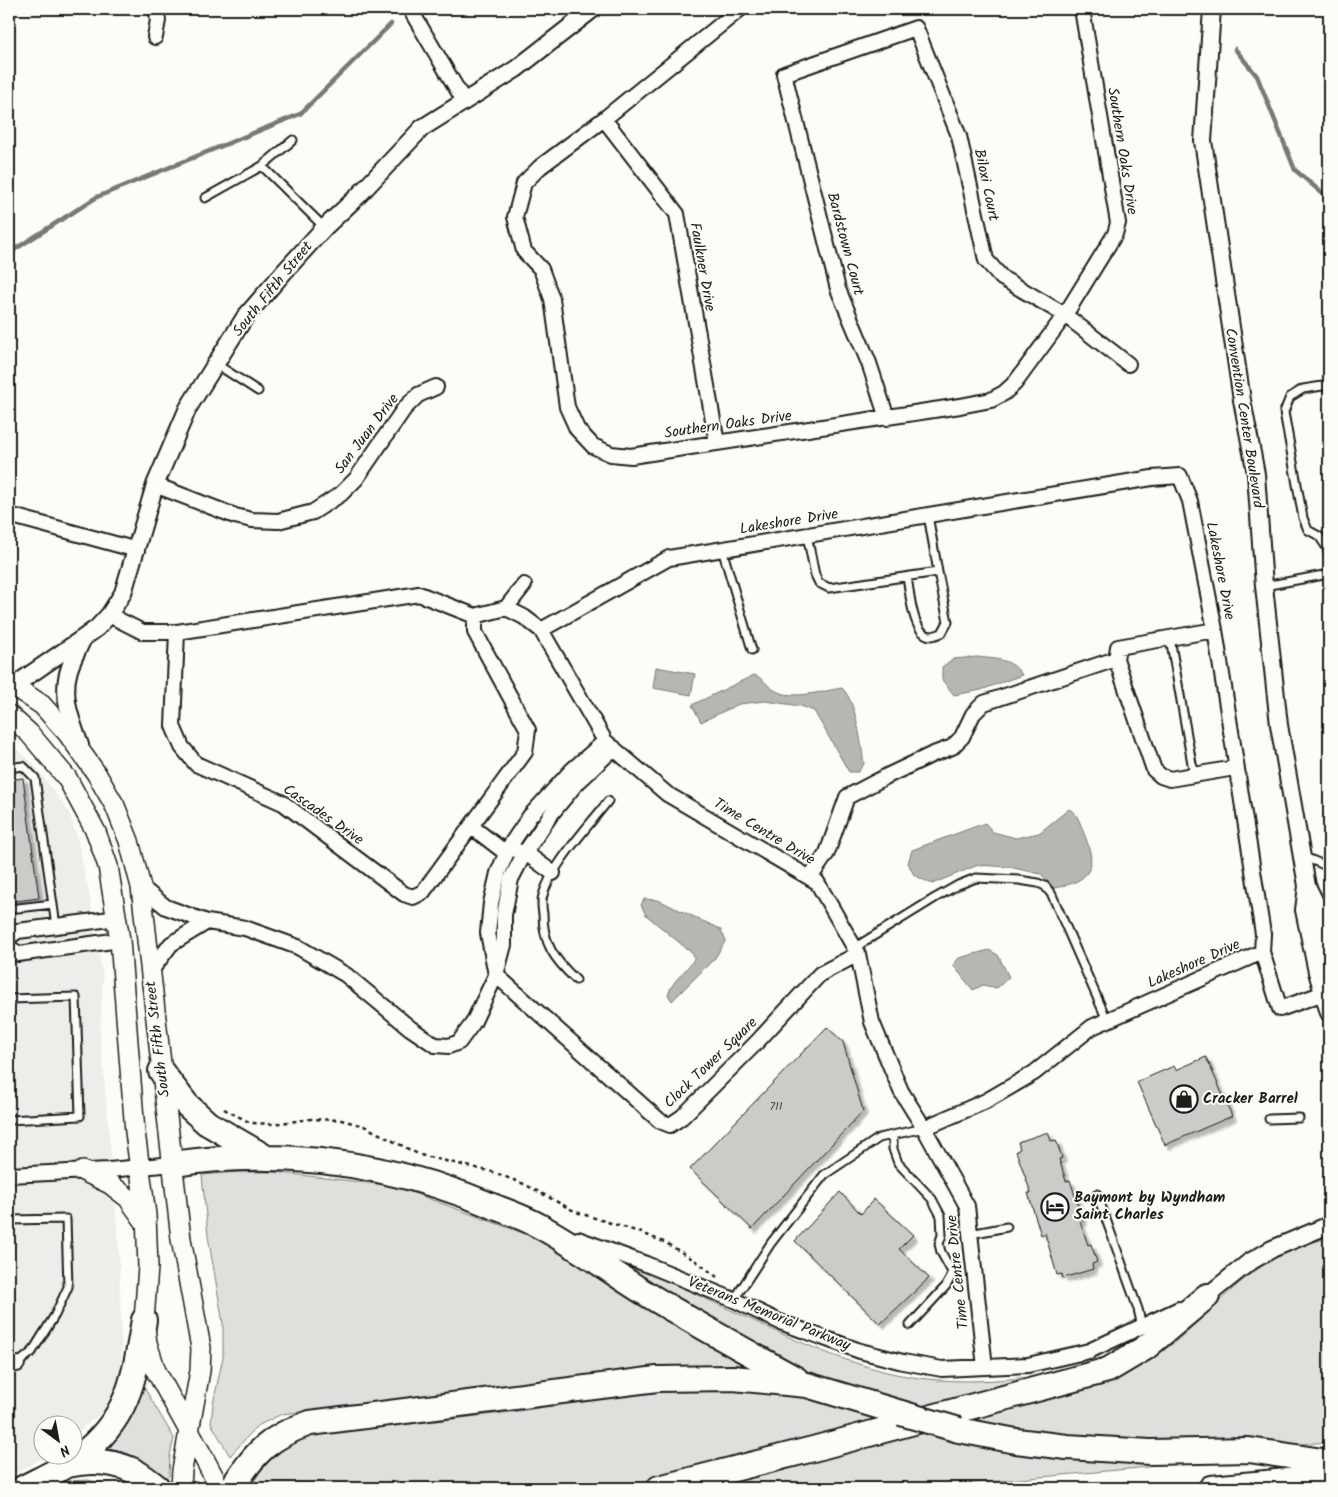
<svg xmlns="http://www.w3.org/2000/svg" width="1338" height="1497" font-family="Kalam,sans-serif">
<style>
.built{fill:#eeede9}
.green{fill:#e0dfdb;stroke:#7e7e7c}
.water{fill:#b7b6b2;stroke:#797876}
.lines{fill:none;stroke-linecap:round;stroke-linejoin:round}
.stream{stroke:#797876;stroke-width:4.5}
.building{fill:#cccbc8;stroke:#1c1c1c;filter:url(#shadow)}
.service-casing{stroke:#1c1c1c;stroke-width:11}
.minor-casing{stroke:#1c1c1c;stroke-width:18}
.tertiary-casing{stroke:#1c1c1c;stroke-width:20}
.secondary-casing{stroke:#1c1c1c;stroke-width:22}
.motorway-casing{stroke:#1c1c1c;stroke-width:28}
.path{stroke:#1c1c1c;stroke-width:2.5;stroke-dasharray:4 4;stroke-linecap:butt}
.service{stroke:#fdfcf7;stroke-width:7}
.minor{stroke:#fdfcf7;stroke-width:14}
.tertiary{stroke:#fdfcf7;stroke-width:16}
.secondary{stroke:#fdfcf7;stroke-width:19}
.motorway{stroke:#fdfcf7;stroke-width:24}
.motorway-bridge-casing{stroke:#1c1c1c;stroke-width:28;stroke-linecap:butt}
.motorway-bridge{stroke:#fdfcf7;stroke-width:24}
.labels{text-anchor:middle;dominant-baseline:central;stroke-width:4;stroke-linejoin:round;paint-order:stroke}
.number-label{font-size:12px;fill:#484847}
.street-label{font-size:15px;fill:#1c1c1c;stroke:#fdfcf7}
.poi-label{font-size:15px;font-weight:bold;fill:#1c1c1c;stroke:#fdfcf7;text-anchor:start}
</style>
<defs>
<filter id="shadow"><feDropShadow dx="4.5" dy="4.5" stdDeviation="1" flood-color="#0004"/></filter>
</defs>
<rect width="100%" height="100%" fill="#fdfcf7"/>
<filter id="ink" filterUnits="userSpaceOnUse"><feTurbulence type="fractalNoise" baseFrequency=".02" numOctaves="2"/><feDisplacementMap in="SourceGraphic" scale="10" xChannelSelector="R" yChannelSelector="G"/><feConvolveMatrix kernelMatrix="1 2 1 2 8 2 1 2 1" color-interpolation-filters="sRGB"/></filter>
<g filter="url(#ink)">
<!-- built -->
<path class="built" d="M 9,743 L 33,763 L 69,812 L 78,841 L 89,894 L 103,978 L 100,1032 L 119,1246 L 122,1371 L 112,1404 L 73,1436 L 72,1424 L 42,1424 L 42,1454 L 49,1455 L 9,1477 Z"/>
<!-- green -->
<path class="green" d="M 237,1172 L 274,1172 L 394,1186 L 528,1235 L 588,1263 L 767,1371 L 509,1387 L 282,1414 L 257,1426 L 230,1456 L 211,1423 L 213,1404 L 223,1357 L 223,1323 L 208,1236 L 202,1175 Z
M 1329,1238 L 1329,1442 L 1289,1445 L 1101,1444 L 960,1422 L 1127,1371 C 1145,1363 1161,1353 1176,1341 C 1212,1311 1242,1273 1286,1252 C 1299,1245 1314,1242 1329,1238 Z
M 634,1266 C 672,1283 710,1301 748,1318 C 792,1339 836,1359 883,1371 C 929,1383 980,1383 1027,1377 L 1027,1382 L 920,1411 L 861,1392 L 803,1369 L 760,1348 L 701,1315 L 631,1270 Z
M 142,1384 L 174,1438 L 170,1455 L 169,1476 L 166,1479 L 153,1468 L 135,1458 L 121,1452 L 103,1448 Z
M 665,1387 C 740,1387 804,1391 875,1419 L 751,1455 L 624,1488 L 251,1488 C 259,1469 276,1452 295,1442 C 301,1438 310,1437 318,1435 L 519,1411 Z
M 925,1430 L 1148,1461 L 1149,1467 L 923,1488 L 704,1488 Z
M 88,1480 L 120,1488 L 49,1488 L 68,1481 Z"/>
<!-- water -->
<path class="water" d="M 977,657 C 994,659 1012,658 1022,675 L 981,690 L 954,695 L 942,680 L 942,667 L 953,659 Z
M 656,667 L 695,674 L 691,695 L 653,688 Z
M 754,675 C 765,679 767,687 776,691 C 793,700 823,691 842,688 C 857,703 861,744 864,764 L 858,772 L 849,772 L 814,711 L 801,706 L 765,701 L 739,704 L 701,722 L 692,705 Z
M 1069,809 C 1078,814 1079,821 1083,831 C 1098,866 1093,881 1054,888 L 1041,874 L 1009,867 L 978,865 L 932,884 L 914,875 L 908,863 L 912,850 L 985,823 L 993,832 L 1016,838 L 1039,833 Z
M 644,899 L 658,900 L 720,929 L 726,940 L 715,958 L 672,1001 L 668,995 C 672,980 686,972 694,959 L 693,954 L 646,915 L 641,905 Z
M 989,950 L 998,955 L 1009,977 L 997,988 L 983,985 L 973,990 L 953,965 L 959,958 Z"/>
<g class="lines">
<!-- stream -->
<path class="stream" d="M 1235,49 L 1257,76 L 1295,170 L 1329,199
M 9,253 L 97,197 L 300,114 L 391,24"/>
</g>
<!-- building -->
<path class="building" d="M 23,778 L 39,898 L 9,902 L 9,780 Z
M 827,1027 L 843,1042 L 863,1111 L 752,1229 L 690,1169 Z
M 1206,1057 L 1232,1116 L 1165,1145 L 1137,1082 L 1174,1066 L 1176,1070 Z
M 1048,1132 L 1051,1141 L 1056,1140 L 1062,1158 L 1059,1159 L 1066,1181 L 1070,1180 L 1083,1221 L 1080,1222 L 1088,1245 L 1091,1244 L 1097,1262 L 1092,1264 L 1093,1269 L 1063,1278 L 1062,1274 L 1057,1275 L 1045,1233 L 1041,1235 L 1028,1193 L 1031,1193 L 1016,1151 L 1020,1149 L 1018,1142 Z
M 840,1192 L 861,1214 L 874,1199 L 913,1235 L 899,1249 L 929,1278 L 880,1324 L 795,1241 Z"/>
<g class="lines">
<!-- service casing -->
<g class="service-casing">
<path id="service" d="M 262,166 L 324,227
M 205,198 L 262,166 L 293,140
M 216,364 L 258,391
M 1329,385 L 1303,389 L 1290,397 L 1284,412 L 1303,518 L 1308,530 L 1319,536 L 1327,548 L 1329,557
M 807,535 L 815,575 L 819,583 L 829,588 L 938,572 L 928,515
M 722,549 L 752,650
M 907,577 C 910,592 912,635 931,636 C 934,636 939,634 942,633 L 948,622 L 938,572
M 1264,586 L 1329,574
M 1170,638 L 1194,775
M 9,768 L 23,766 L 35,778 L 56,926
M 1302,856 L 1329,867
M 9,909 L 53,904
M 854,948 L 935,898 L 958,885 L 976,878 L 1019,880 L 1038,883 L 1045,886 L 1052,895 L 1107,1020
M 576,980 C 554,959 543,944 543,914 C 542,908 541,901 543,895 C 551,866 589,826 608,801
M 9,999 L 76,997 L 80,1116 L 9,1120
M 1269,1119 L 1299,1118
M 893,1135 L 893,1149 L 898,1163 L 932,1199 L 941,1216 L 942,1235 L 939,1244 L 941,1252 L 952,1272 L 950,1279 L 946,1286 L 910,1325
M 1097,1194 L 1138,1309 L 1142,1327
M 9,1220 L 66,1219 L 68,1287 L 55,1315 L 32,1352 L 17,1364
M 970,1234 L 1007,1227
M 734,1300 L 771,1243 L 824,1175 L 879,1138 L 924,1128"/>
</g>
<!-- minor casing -->
<g class="minor-casing">
<path id="minor" d="M 410,9 L 464,101
M 740,9 L 604,119 L 540,167 L 524,183 L 515,217 L 524,251 L 541,269 L 552,299 L 567,407 L 577,429 L 593,446 L 611,454 L 631,456 L 960,406 L 991,400 L 1004,393 L 1015,383 L 1065,315 L 1115,234 L 1118,223 L 1082,9
M 155,37 L 158,20 L 156,9
M 604,119 L 677,214 L 717,443
M 887,418 L 869,363 L 838,289 L 784,74 L 916,28 L 959,136 L 986,260 L 1002,278 L 1065,315 L 1128,364
M 155,485 L 235,516 L 252,520 L 278,521 L 313,512 L 341,494 L 356,479 L 404,409 L 418,395 L 436,387
M 9,515 L 137,550
M 506,608 L 524,617 L 541,630 L 605,741 L 667,794 L 817,882 L 858,954 L 872,1022 L 901,1091 L 924,1128 L 967,1206 L 985,1367
M 506,608 L 524,585
M 109,615 L 143,632 L 177,632 L 419,594 L 475,616 L 506,608
M 541,630 L 669,558 L 1152,478 L 1180,476 L 1190,501 L 1215,630 L 1263,934 L 1262,952 L 1280,1009 L 1329,991
M 1215,630 L 1118,647 L 1116,659 L 1154,770 L 1161,776 L 1170,779 L 1235,768
M 177,632 L 173,726 L 182,747 L 196,764 L 283,803 L 404,894 L 413,897 L 423,892 L 525,752 L 528,730 L 475,632 L 475,616
M 605,741 L 572,770 L 530,816 L 509,847 L 498,873 L 491,903 L 488,933 L 496,975 L 660,1121 L 670,1125 L 682,1117 L 757,1042 L 820,974 L 858,954
M 472,827 L 502,850 L 509,847 L 531,857 L 553,873
M 810,878 L 827,853 L 847,797 L 889,775 L 931,755 L 952,747 L 962,737 L 973,714 L 984,703 L 1116,659
M 141,887 L 166,907 L 207,922 L 245,928 L 298,947 L 346,975 L 410,1028 L 435,1045 L 449,1046 L 459,1042 L 473,1023 L 496,975 L 504,945 L 504,915 L 511,879 L 524,854 L 552,813 L 575,785 L 614,748
M 9,937 L 18,931 L 118,918
M 9,947 L 18,954 L 120,940
M 150,972 L 171,944 L 207,922
M 924,1128 L 986,1101 L 1034,1073 L 1092,1027 L 1262,952
M 9,1175 L 109,1170 L 173,1164
M 578,1239 L 646,1264 L 734,1300 L 780,1322 L 860,1351 L 903,1362 L 942,1369 L 1028,1365 L 1089,1351 L 1179,1309
M 9,1364 L 17,1364"/>
</g>
<!-- tertiary casing -->
<g class="tertiary-casing">
<path id="tertiary" d="M 1212,9 L 1203,141 L 1242,400 L 1256,474 L 1264,586 L 1279,725 L 1307,886 L 1317,906 L 1329,952
M 9,689 L 83,638 L 97,628 L 109,615 L 123,593 L 155,485 L 188,408 L 245,317 L 284,272 L 324,228 L 358,196 L 422,128 L 516,69 L 593,9
M 80,745 C 71,721 61,696 69,670 C 72,659 79,648 83,638
M 1307,886 L 1304,910 L 1317,972 L 1329,1013
M 1207,1296 L 1248,1263 L 1272,1249 L 1329,1225"/>
</g>
<!-- secondary casing -->
<g class="secondary-casing">
<path id="secondary" d="M 9,683 L 42,705 L 68,734 L 96,773 L 115,806 L 129,841 L 141,887 L 181,1239 L 201,1348 L 200,1371 L 182,1470 L 181,1488
M 9,715 L 29,733 L 67,778 L 96,832 L 108,866 L 120,940 L 135,1132 L 146,1215 L 148,1267 L 144,1320 L 147,1343 L 156,1371 L 205,1460 L 215,1479 L 217,1488
M 83,1171 L 110,1184 L 128,1198 L 145,1222"/>
</g>
<!-- motorway casing -->
<g class="motorway-casing">
<path id="motorway" d="M 161,1071 L 187,1105 L 207,1123 L 265,1157
M 173,1164 C 285,1148 391,1163 495,1207 C 511,1213 528,1219 543,1228 C 578,1247 611,1272 645,1293 C 695,1323 745,1351 796,1379
M 959,1430 L 1016,1441 L 1067,1447 L 1150,1452 L 1249,1450 L 1329,1462
M 67,1465 C 89,1460 112,1461 132,1470 C 141,1474 150,1482 158,1488
M 23,1488 C 42,1478 63,1469 80,1456 C 130,1417 134,1378 144,1320
M 232,1488 C 254,1453 270,1436 310,1423 L 657,1379 L 733,1378 L 807,1385 L 901,1413
M 659,1488 L 813,1449 L 1108,1370 L 1145,1348 L 1207,1296
M 1211,1488 L 1329,1477"/>
</g>
<!-- path -->
<path class="path" d="M 224,1109 L 251,1123 L 273,1124 L 311,1119 L 341,1120 L 364,1126 L 420,1155 L 493,1172 L 524,1184 L 576,1212 L 642,1233 L 666,1243 L 696,1261 L 717,1277"/>
<!-- service -->
<use href="#service" class="service"/>
<!-- minor -->
<use href="#minor" class="minor"/>
<!-- tertiary -->
<use href="#tertiary" class="tertiary"/>
<!-- secondary -->
<use href="#secondary" class="secondary"/>
<!-- motorway -->
<use href="#motorway" class="motorway"/>
<!-- motorway-bridge casing -->
<g class="motorway-bridge-casing">
<path id="motorway-bridge" d="M 901,1413 L 959,1430"/>
</g>
<!-- motorway-bridge -->
<use href="#motorway-bridge" class="motorway-bridge"/>
</g>
</g>
<!-- icons -->
<defs>
<g id="shop-ring" transform="scale(1.4375)"><circle r="9.5" fill="#fdfcf7" stroke="#1c1c1c" stroke-width="1.5"/><path d="M-5-2.5h2.3a2.7 3.5 0 0 1 5.4 0H5L5.5 6h-11ZM-1.5-2.5h3a1.5 2.3 0 0 0-3 0Z" fill="#1c1c1c"/></g>
<g id="hotel-ring" transform="scale(1.4375)"><circle r="9.5" fill="#fdfcf7" stroke="#1c1c1c" stroke-width="1.5"/><path d="M-6-4.5h1.5V1H6V5H4.5V3h-9V5H-6ZM-4 0a1.8 1.8 0 1 1 3.6 0ZM.5 0V-2.5h3Q6-2.5 6 0Z" fill="#1c1c1c"/></g>
</defs>
<g fill-rule="evenodd">
<use href="#shop-ring" x="1184" y="1099"/>
<use href="#hotel-ring" x="1055" y="1207"/>
</g>
<g class="labels">
<!-- number labels -->
<g class="number-label">
<text x="776" y="1106">711</text>
</g>
<!-- street labels -->
<g class="street-label">
<text transform="translate(1122 151) rotate(81)">Southern Oaks Drive</text>
<text transform="translate(986 185) rotate(78)">Biloxi Court</text>
<text transform="translate(845 244) rotate(75)">Bardstown Court</text>
<text transform="translate(702 267) rotate(80)">Faulkner Drive</text>
<text transform="translate(273 289) rotate(-51)">South Fifth Street</text>
<text transform="translate(1244 418) rotate(81)">Convention Center Boulevard</text>
<text transform="translate(728 425) rotate(-8)">Southern Oaks Drive</text>
<text transform="translate(367 434) rotate(-53)">San Juan Drive</text>
<text transform="translate(789 522) rotate(-9)">Lakeshore Drive</text>
<text transform="translate(1220 571) rotate(79)">Lakeshore Drive</text>
<text transform="translate(323 815) rotate(35)">Cascades Drive</text>
<text transform="translate(764 832) rotate(31)">Time Centre Drive</text>
<text transform="translate(1194 964) rotate(-24)">Lakeshore Drive</text>
<text transform="translate(158 1039) rotate(-97)">South Fifth Street</text>
<text transform="translate(711 1063) rotate(-44)">Clock Tower Square</text>
<text transform="translate(958 1272) rotate(-96)">Time Centre Drive</text>
<text transform="translate(769 1314) rotate(22)">Veterans Memorial Parkway</text>
</g>
<!-- poi labels -->
<g class="poi-label">
<text x="1203" y="1099">Cracker Barrel</text>
<text x="1074" y="1198">Baymont by Wyndham<tspan x="1074" dy="17">Saint Charles</tspan></text>
</g>
</g>
<!-- margin -->
<rect width="1338" height="1497" fill="none" stroke="#fdfcf7" stroke-width="30"/>
<rect x="15" y="15" width="1308" height="1467" fill="none" stroke="#1c1c1c" stroke-width="2" filter="url(#ink)"/>
<!-- north arrow -->
<g transform="translate(58 1440) rotate(148)"><circle r="24" fill="#fdfcf7" stroke="#a3a29f"/>
<path d="M0-4L9 19L0 12L-9 19Z" fill="#1c1c1c"/>
<text y="-8" font-size="14" font-weight="bold" text-anchor="middle" fill="#1c1c1c">N</text>
</g>
</svg>
